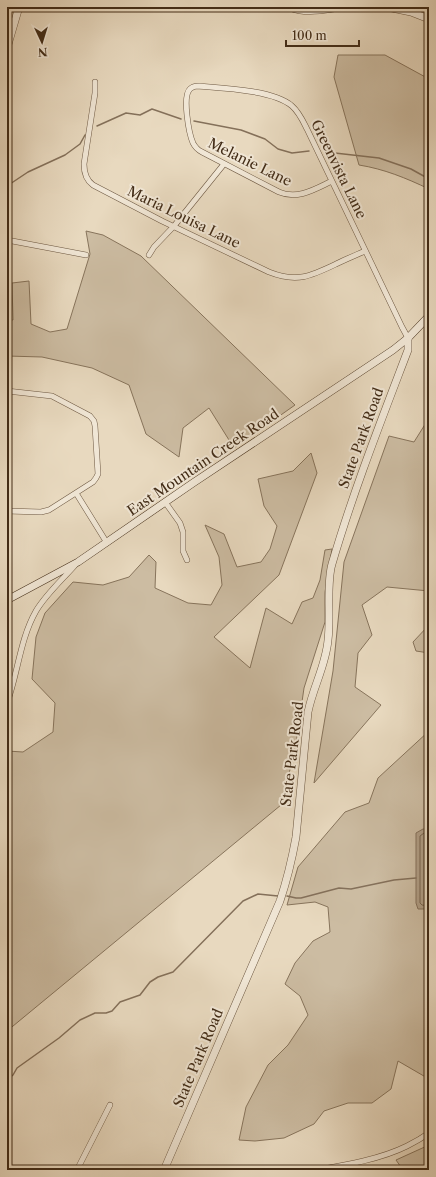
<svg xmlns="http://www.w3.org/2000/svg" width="436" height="1177" font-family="'Libre Caslon Text',serif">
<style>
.green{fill:#ccbca2;stroke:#87745c}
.water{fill:#b09e86;stroke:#84705a}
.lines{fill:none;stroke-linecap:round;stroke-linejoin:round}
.shore{stroke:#79654e;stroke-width:1}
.stream{stroke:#84705a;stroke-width:1.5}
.minor-casing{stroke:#6c5741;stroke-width:6}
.tertiary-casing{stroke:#6c5741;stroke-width:8}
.secondary-casing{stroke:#422c17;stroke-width:8}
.minor{stroke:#f0e6d5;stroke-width:5}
.tertiary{stroke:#f0e6d5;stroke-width:7}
.secondary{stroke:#f0e6d5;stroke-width:7}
.labels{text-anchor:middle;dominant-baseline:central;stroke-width:4;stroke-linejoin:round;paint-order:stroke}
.street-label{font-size:14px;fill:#422c17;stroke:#f0e6d5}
</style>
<rect width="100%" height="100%" fill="#e8d9bf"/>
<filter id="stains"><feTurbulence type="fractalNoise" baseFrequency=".005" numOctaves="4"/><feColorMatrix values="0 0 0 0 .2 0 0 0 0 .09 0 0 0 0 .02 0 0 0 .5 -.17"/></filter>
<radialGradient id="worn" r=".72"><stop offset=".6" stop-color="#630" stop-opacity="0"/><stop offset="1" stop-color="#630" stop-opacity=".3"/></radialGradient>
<!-- green -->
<path class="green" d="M 338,55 L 385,55 L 429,79 L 429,189 C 406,178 384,169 359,165 L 334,77 Z
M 86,231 L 103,235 L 141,256 L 295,405 L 234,448 L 209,408 L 183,428 L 179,457 L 146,434 L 129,385 L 92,368 L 42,357 L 7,356 L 7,320 L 13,320 L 12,283 L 29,281 L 31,324 L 50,332 L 67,329 L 90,254 Z
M 429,418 L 429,591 L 387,587 L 362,605 L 372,635 L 358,653 L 355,687 L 381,705 L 314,783 L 333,671 L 344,562 L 389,436 L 414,442 Z
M 311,453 L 317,473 L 279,575 L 214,637 L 250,668 L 266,608 L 292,624 L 302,602 L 313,598 L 320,580 L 325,550 L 332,549 L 325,592 L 325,622 L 304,688 L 295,750 L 281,805 L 7,1031 L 7,751 L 23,752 L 53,732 L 55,703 L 32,679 L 36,637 L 45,613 L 73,582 L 103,585 L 129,577 L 149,555 L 156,562 L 155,588 L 188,603 L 211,605 L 222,585 L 219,557 L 205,525 L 224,534 L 237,567 L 261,562 L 270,549 L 277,526 L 264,506 L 258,479 L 293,471 Z
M 429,625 L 429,653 L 416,651 L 413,642 Z
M 429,731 L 429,1079 L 398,1061 L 391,1089 L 372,1103 L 348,1103 L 324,1111 L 314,1124 L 284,1138 L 255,1141 L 239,1140 L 246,1107 L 268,1065 L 288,1045 L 308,1015 L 300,996 L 285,984 L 295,963 L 313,941 L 330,932 L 328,907 L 315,902 L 287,905 L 298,867 L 345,812 L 369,803 L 378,778 Z
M 429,1145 L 429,1170 L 403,1170 L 396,1160 Z"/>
<!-- water -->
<path class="water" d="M 423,829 L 429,829 L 429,909 L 418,909 L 416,903 L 416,833 Z"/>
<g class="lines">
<!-- shore -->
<path class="shore" d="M 429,833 L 424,833 L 420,836 L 420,903 L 422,905 L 429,906
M 429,838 L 426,838 L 425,840 L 425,899 L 429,900"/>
<!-- stream -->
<path class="stream" d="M 194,121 L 241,130 L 265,139 L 278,149 L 292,153 L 309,151
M 97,126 L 126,113 L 140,115 L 152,109 L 181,119
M 326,152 L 379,158 L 411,169 L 429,179
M 7,186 L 28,172 L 65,155 L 80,144 L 85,135
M 287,896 L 296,898 L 301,898 L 339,888 L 351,889 L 394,880 L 416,878
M 7,1080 L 13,1075 L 17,1068 L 59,1038 L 80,1020 L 95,1013 L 106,1013 L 112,1011 L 120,1002 L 140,995 L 150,982 L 158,977 L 173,972 L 243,901 L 258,894 L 278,896"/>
<!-- minor casing -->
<g class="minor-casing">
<path id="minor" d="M 95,82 L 95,93 L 84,164 C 84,173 86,180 93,185 L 162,221 L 269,272 C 297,283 311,276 336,264 C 346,259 356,255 365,251
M 332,181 C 315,189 298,200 279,192 L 202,152 C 198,150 195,147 193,143 C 189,134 182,96 190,89 C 192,87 195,86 198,86 C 222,88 274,90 292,106 C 299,112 303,121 307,129 L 402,327 L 408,338
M 7,240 L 86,255
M 149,255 L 154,247 L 174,226 L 224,164
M 7,391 L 52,396 L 90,416 L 94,421 L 95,426 L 98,474 L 96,478 L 93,482 L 49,510 L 41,512 L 7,511
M 76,493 L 107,543
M 165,502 L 180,523 L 183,532 L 183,551 L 187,560
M 7,703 C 18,673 20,639 36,611 C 46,594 63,579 76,564
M 77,1170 L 110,1105
M 317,1170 C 346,1165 381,1159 407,1146 C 415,1142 422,1138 429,1133"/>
</g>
<!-- tertiary casing -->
<g class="tertiary-casing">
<path id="tertiary" d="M 290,7 C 306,14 325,9 342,7
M 387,7 L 411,12 L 429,19
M 7,48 L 19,7
M 164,1170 L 280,901 C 287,880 292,859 296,837 L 308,712 C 313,687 326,665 328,640 C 331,617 326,584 332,564 C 353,492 381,421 408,350 L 408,338"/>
</g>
<!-- secondary casing -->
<g class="secondary-casing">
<path id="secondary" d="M 7,600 L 78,562 L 193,483 L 393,350 L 408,338 L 429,316"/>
</g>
<!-- minor -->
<use href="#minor" class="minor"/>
<!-- tertiary -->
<use href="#tertiary" class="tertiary"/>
<!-- secondary -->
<use href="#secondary" class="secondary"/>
</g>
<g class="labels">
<!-- street labels -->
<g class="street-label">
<text transform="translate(250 162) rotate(26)">Melanie Lane</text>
<text transform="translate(339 169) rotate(64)">Greenvista Lane</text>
<text transform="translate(184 217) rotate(26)">Maria Louisa Lane</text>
<text transform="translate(361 438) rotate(-70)">State Park Road</text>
<text transform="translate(203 462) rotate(-34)">East Mountain Creek Road</text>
<text transform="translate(292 754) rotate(-83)">State Park Road</text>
<text transform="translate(198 1058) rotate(-67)">State Park Road</text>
</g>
</g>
<!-- margin -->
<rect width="436" height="1177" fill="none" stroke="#e8d9bf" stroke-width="24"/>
<rect x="8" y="8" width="420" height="1161" fill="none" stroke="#422c17" stroke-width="2"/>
<rect x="12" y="12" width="412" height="1153" fill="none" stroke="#422c17"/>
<!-- north arrow -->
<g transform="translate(42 42) rotate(176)" stroke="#f0e6d5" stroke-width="3" paint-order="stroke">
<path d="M0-3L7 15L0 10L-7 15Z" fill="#422c17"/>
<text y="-6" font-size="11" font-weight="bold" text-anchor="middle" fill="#422c17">N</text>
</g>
<!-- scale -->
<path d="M286 40v6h73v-6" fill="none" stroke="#422c17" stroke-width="2"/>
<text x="292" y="40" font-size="12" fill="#422c17" stroke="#f0e6d5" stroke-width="3" paint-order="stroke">100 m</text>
<rect width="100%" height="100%" filter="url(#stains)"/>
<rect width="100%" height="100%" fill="url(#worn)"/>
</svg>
